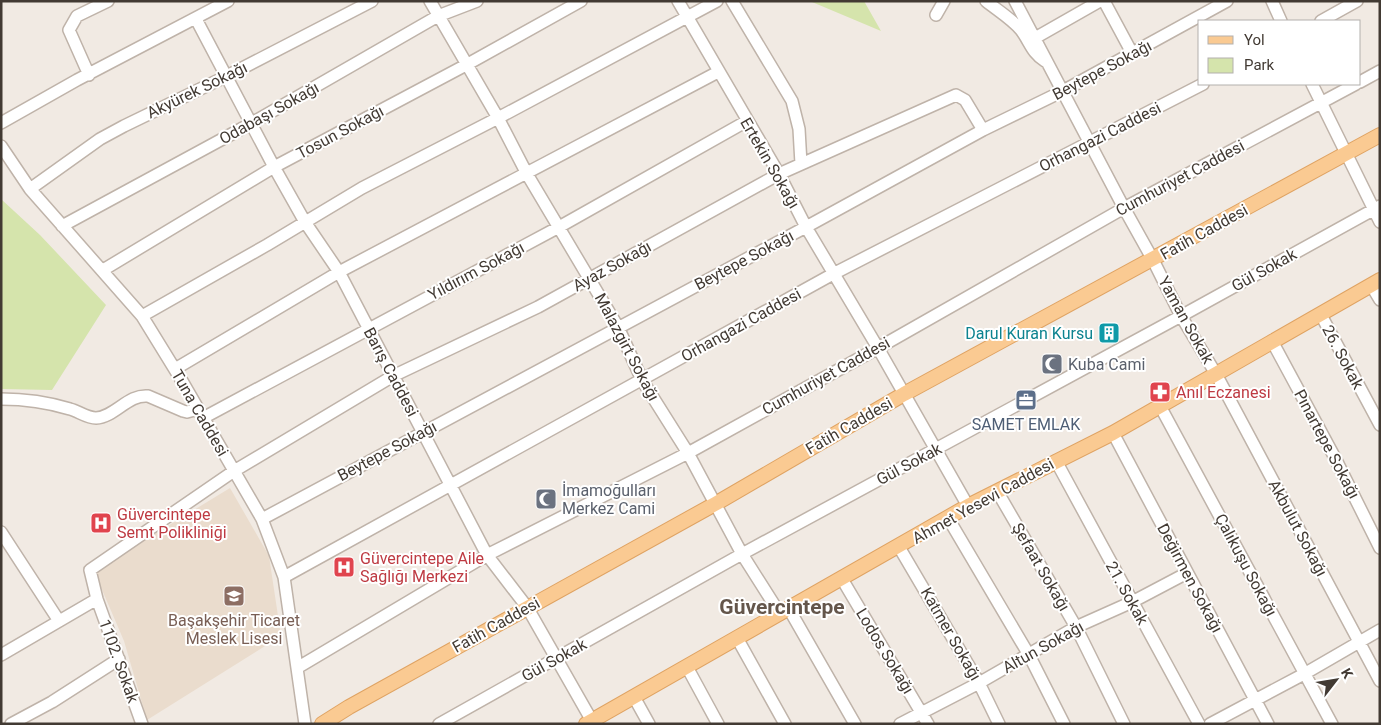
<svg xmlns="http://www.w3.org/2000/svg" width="1381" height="725" font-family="Roboto,sans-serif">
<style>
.education{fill:#eadccd}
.green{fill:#d5e4ac}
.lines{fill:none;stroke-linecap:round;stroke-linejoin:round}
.minor-casing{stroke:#bfb3a9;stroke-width:14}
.major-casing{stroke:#dfa363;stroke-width:16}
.minor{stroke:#fff;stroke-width:11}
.major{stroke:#faca92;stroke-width:14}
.labels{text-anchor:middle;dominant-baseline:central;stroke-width:4;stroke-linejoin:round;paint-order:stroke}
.street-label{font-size:16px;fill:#423a33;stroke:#fff}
.culture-label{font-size:16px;fill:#0d838f;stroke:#fff;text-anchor:end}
.worship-label{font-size:16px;fill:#5b616d;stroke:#fff;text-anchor:start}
.health-label{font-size:16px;fill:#be3a42;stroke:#fff;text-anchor:start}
.service-label{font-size:16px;fill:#4e5e75;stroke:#fff}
.education-label{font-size:16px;fill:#785e54;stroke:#fff}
.district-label{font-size:21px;font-weight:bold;fill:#64564b;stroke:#fff}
</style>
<rect width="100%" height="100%" fill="#f1eae3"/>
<!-- education -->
<path class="education" d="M 230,488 L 269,556 L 281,636 L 147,720 L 124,641 L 94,571 Z"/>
<!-- green -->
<path class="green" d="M 811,1 L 864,1 L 881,31 L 812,2 Z
M 1,199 L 40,235 L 106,305 L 52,390 L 1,389 Z"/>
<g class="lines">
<!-- minor casing -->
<g class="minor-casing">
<path id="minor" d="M 430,1 L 498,118 L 527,174 L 618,327 L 642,380 L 688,453 L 742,554 L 780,614
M 678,1 L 779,174 L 806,227 L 878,348 L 968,506
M 732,1 L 792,101 L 799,129 L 801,164
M 986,1 C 997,10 1012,19 1021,30 C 1030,42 1032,53 1045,61
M 1015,1 L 1124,208 L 1153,260 L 1181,316 L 1216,374 L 1380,681
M 1104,1 L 1132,53
M 1272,1 L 1281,21
M 936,15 L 944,1
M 196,19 L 274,167 L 305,222 L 339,272 L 487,555 L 527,607 L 592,721
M 1321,21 L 1357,1
M 1035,38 L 1100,1
M 89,75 L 69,30 L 77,16 L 108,1
M 1360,82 L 1380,71
M 1312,84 L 1380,222
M 1,123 L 77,80 L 228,1
M 1,146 L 30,189 L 142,316 L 182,381 L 262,519 L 284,577 L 305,724
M 30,189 L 100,139 L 124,126 L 227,76 L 372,1
M 62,226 L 252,123 L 438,16 L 477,1
M 103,270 L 274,167 L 466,65 L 581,1
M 1371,285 L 1380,300
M 1321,315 L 1380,425
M 142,316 L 267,245 L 362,188 L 498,118 L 717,1
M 1272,341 L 1334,456 L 1380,548
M 175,369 L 339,272 L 718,72
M 1,399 C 25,399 47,402 70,409 C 78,411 87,418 96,418 C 115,417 128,394 148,396 L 183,411 L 187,412 L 198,409
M 1160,406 L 1332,724
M 203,418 L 559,227 L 747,121
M 1113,433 L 1268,724
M 1056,461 L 1199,724
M 997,491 L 1076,627 L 1124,724
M 948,518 L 1029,655 L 1064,724
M 262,519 L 806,227 L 983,130 L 1063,91 L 1227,1
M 1,532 L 59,621
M 899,547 L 979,683 L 999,724
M 284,577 L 833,274 L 1203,84
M 842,579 L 928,724
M 789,609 L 855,724
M 737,638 L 785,724
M 1,655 L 97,599
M 687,667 L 718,724
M 297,668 L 487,555 L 688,453 L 878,348 L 1124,208 L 1356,84
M 634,697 L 649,724
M 11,724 L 52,702 L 119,659
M 142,724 L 97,599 L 90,570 L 234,471 L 393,376 L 538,307 L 779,174 L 956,95 L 965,100 L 983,130
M 439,724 L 742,554 L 1181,316 L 1380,206
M 900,724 L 979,683 L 1076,627 L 1132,602 L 1187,573
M 1210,724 L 1304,674 L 1380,630"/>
</g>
<!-- major casing -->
<g class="major-casing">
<path id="major" d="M 322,724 L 349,707 L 715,504 L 904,394 L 1380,135
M 586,724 L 968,506 L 1113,433 L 1380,280"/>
</g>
<!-- minor -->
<use href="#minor" class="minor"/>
<!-- major -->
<use href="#major" class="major"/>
</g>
<!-- icons -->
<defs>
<g id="building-square" transform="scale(1.125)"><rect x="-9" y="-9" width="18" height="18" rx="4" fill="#0f9aa8" stroke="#fff"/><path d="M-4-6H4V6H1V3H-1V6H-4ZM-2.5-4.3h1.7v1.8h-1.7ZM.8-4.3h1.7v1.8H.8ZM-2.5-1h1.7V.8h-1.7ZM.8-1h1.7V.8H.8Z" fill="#fff"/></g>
<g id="mosque-square" transform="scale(1.125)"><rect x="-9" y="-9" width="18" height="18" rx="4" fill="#6b7280" stroke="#fff"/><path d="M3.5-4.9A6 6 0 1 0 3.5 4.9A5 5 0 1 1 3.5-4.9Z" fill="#fff"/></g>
<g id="pharmacy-square" transform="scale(1.125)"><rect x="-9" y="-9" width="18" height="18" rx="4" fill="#e0444e" stroke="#fff"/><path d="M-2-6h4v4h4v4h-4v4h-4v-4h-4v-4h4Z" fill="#fff"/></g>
<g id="office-square" transform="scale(1.125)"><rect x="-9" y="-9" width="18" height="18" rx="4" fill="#5c6f8a" stroke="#fff"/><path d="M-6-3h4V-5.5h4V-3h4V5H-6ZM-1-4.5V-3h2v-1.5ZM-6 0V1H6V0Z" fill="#fff"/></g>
<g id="hospital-square" transform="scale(1.125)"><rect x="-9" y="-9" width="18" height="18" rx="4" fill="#e0444e" stroke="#fff"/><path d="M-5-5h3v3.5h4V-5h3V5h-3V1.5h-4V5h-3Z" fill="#fff"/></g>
<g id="school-square" transform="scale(1.125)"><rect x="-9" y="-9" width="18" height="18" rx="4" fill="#8d6e63" stroke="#fff"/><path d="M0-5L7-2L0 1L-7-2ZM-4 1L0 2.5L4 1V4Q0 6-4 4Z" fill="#fff"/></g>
</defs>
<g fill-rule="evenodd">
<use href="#building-square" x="1109" y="333"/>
<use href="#mosque-square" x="1052" y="364"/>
<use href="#pharmacy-square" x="1160" y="392"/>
<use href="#office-square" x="1026" y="400"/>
<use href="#mosque-square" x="546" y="499"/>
<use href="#hospital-square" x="101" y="523"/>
<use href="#hospital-square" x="344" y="567"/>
<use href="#school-square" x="234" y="596"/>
</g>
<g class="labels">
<!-- street labels -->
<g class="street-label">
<text transform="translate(1102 70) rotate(-28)">Beytepe Sokağı</text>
<text transform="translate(197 90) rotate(-26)">Akyürek Sokağı</text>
<text transform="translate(269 113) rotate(-29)">Odabaşı Sokağı</text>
<text transform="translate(340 132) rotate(-28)">Tosun Sokağı</text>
<text transform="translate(1100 137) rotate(-27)">Orhangazi Caddesi</text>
<text transform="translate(770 163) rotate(60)">Ertekin Sokağı</text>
<text transform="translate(1180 178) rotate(-28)">Cumhuriyet Caddesi</text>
<text transform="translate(1204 232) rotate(-29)">Fatih Caddesi</text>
<text transform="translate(744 260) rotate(-28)">Beytepe Sokağı</text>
<text transform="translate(612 266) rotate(-29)">Ayaz Sokağı</text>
<text transform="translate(1264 270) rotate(-29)">Gül Sokak</text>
<text transform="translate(476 271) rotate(-28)">Yıldırım Sokağı</text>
<text transform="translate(1186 320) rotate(61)">Yaman Sokak</text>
<text transform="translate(741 325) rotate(-29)">Orhangazi Caddesi</text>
<text transform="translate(627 347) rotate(62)">Malazgirt Sokağı</text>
<text transform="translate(1343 357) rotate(62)">26. Sokak</text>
<text transform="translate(391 372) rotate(62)">Barış Caddesi</text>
<text transform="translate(826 376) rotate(-29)">Cumhuriyet Caddesi</text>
<text transform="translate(200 413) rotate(60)">Tuna Caddesi</text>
<text transform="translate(849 426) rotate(-30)">Fatih Caddesi</text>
<text transform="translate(1327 444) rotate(62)">Pınartepe Sokağı</text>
<text transform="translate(387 451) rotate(-28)">Beytepe Sokağı</text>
<text transform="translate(909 464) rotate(-28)">Gül Sokak</text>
<text transform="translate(983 501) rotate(-29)">Ahmet Yesevi Caddesi</text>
<text transform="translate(1298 528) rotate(62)">Akbulut Sokağı</text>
<text transform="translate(1246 565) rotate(62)">Çalıkuşu Sokağı</text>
<text transform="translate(1041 567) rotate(60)">Şefaat Sokağı</text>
<text transform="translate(1190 578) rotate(62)">Değirmen Sokağı</text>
<text transform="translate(1127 593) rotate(61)">21. Sokak</text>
<text transform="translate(496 625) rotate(-29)">Fatih Caddesi</text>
<text transform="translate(951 634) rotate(60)">Katmer Sokağı</text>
<text transform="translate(1043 647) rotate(-29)">Altun Sokağı</text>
<text transform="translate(885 651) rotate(59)">Lodos Sokağı</text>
<text transform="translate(554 660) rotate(-29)">Gül Sokak</text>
<text transform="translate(119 661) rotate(70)">1102. Sokak</text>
</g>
<!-- culture labels -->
<g class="culture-label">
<text x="1093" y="333">Darul Kuran Kursu</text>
</g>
<!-- worship labels -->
<g class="worship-label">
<text x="1068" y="364">Kuba Cami</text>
<text x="562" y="490">İmamoğulları<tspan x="562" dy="18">Merkez Cami</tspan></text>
</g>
<!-- health labels -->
<g class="health-label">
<text x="1176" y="392">Anıl Eczanesi</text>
<text x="117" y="514">Güvercintepe<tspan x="117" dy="18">Semt Polikliniği</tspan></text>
<text x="360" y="558">Güvercintepe Aile<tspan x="360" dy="18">Sağlığı Merkezi</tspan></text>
</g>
<!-- service labels -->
<g class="service-label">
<text x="1026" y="424">SAMET EMLAK</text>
</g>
<!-- education labels -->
<g class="education-label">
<text x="234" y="620">Başakşehir Ticaret<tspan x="234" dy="18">Meslek Lisesi</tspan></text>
</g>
<!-- district labels -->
<g class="district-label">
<text x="782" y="607">Güvercintepe</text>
</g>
</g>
<!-- border -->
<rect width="1381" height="725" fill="none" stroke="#423a33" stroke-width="5"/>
<!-- legend -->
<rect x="1198" y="20" width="162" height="65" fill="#ffffff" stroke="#b3b0ad"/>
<rect x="1208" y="36" width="25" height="8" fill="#faca92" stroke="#b3b0ad"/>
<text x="1244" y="45" font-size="15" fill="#423a33">Yol</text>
<rect x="1208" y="58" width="25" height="15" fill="#d5e4ac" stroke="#b3b0ad"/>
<text x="1244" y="70" font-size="15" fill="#423a33">Park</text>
<!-- north arrow -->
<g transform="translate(1336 680) rotate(59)" stroke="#ffffff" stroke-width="4" paint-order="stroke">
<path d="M0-4L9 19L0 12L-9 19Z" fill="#423a33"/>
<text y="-8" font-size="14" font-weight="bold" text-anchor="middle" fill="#423a33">K</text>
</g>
</svg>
